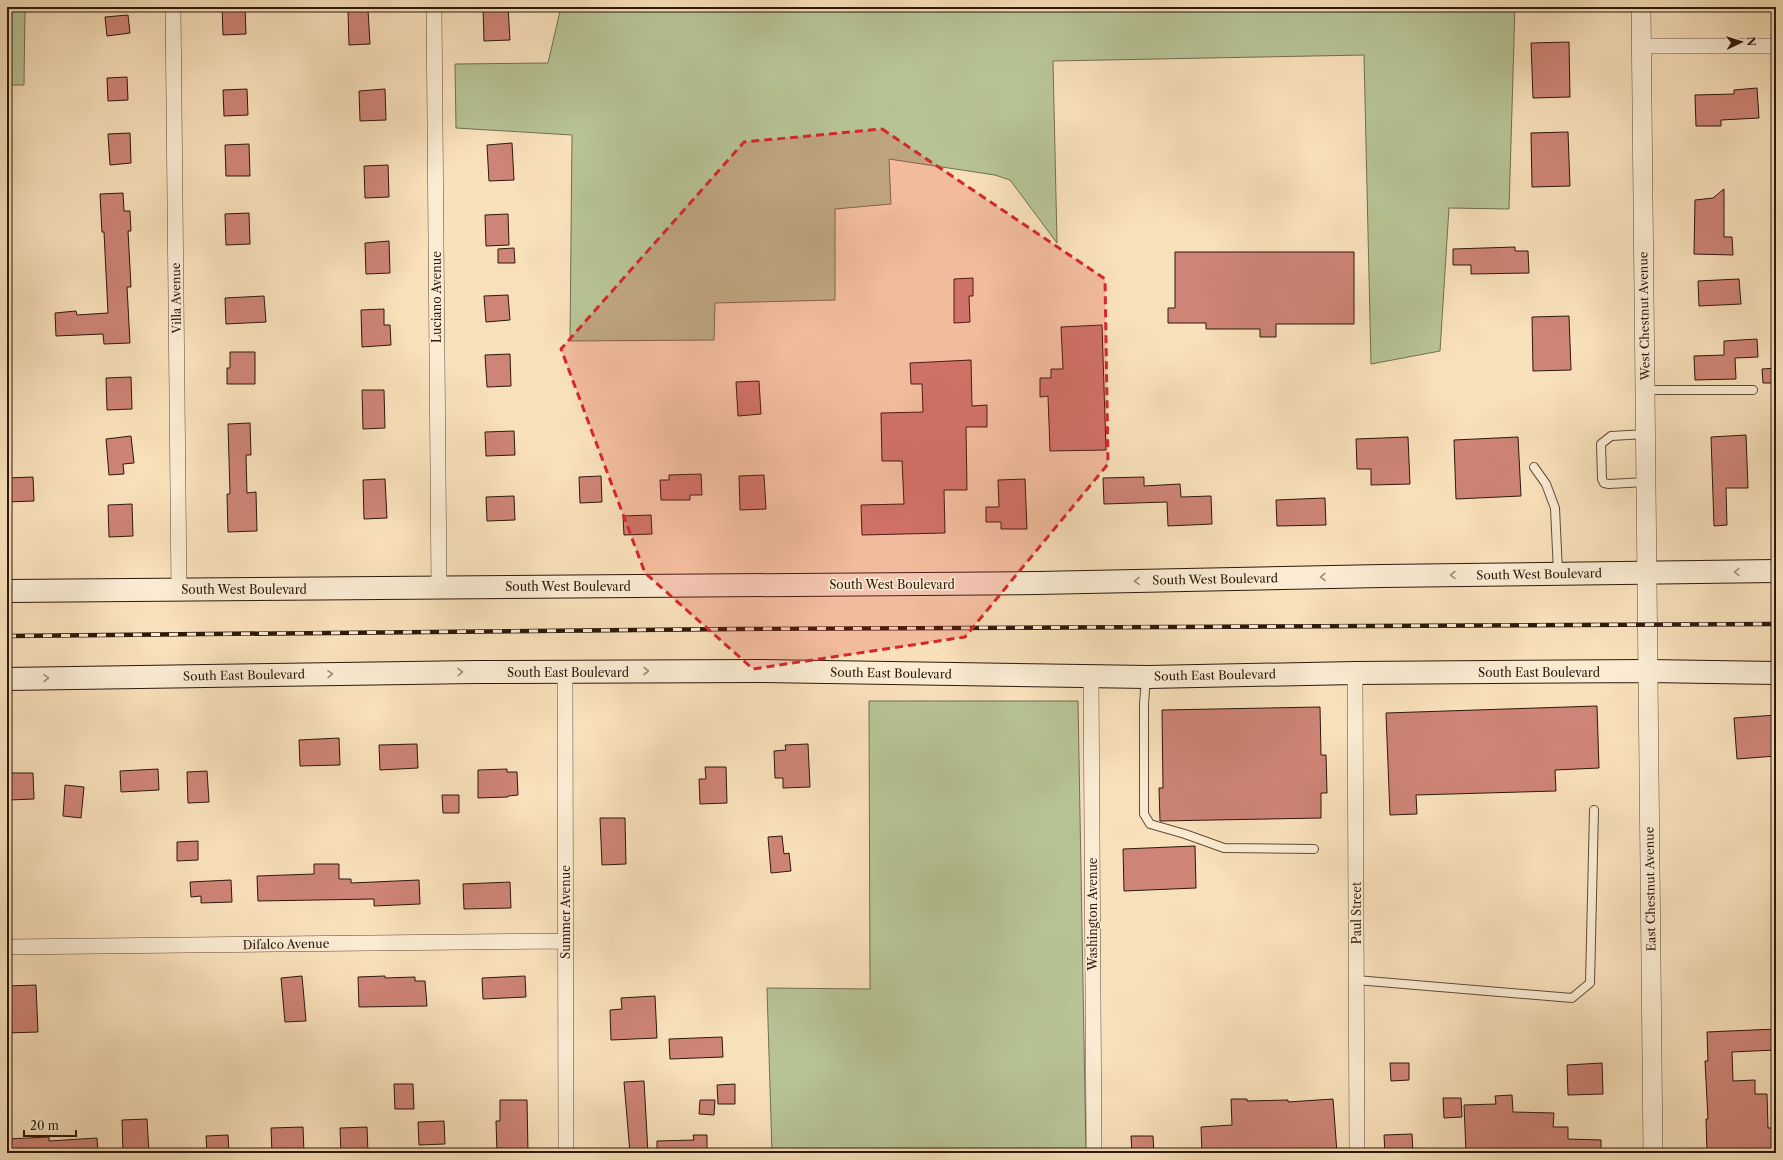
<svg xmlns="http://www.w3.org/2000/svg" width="1783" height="1160" font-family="'Libre Caslon Text',serif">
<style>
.green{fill:#b7c395;stroke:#726e50}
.building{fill:#ce8476;stroke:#2d180c}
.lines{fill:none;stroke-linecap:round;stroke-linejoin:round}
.service-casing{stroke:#604a38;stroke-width:10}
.minor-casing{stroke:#604a38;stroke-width:16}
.tertiary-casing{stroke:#604a38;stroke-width:20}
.secondary-casing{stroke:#2d180c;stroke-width:24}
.service{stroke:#faebd2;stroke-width:8}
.minor{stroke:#faebd2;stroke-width:15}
.tertiary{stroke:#faebd2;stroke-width:19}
.secondary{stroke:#faebd2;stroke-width:22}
.rail-casing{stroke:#2d180c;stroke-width:4.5}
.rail{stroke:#faebd2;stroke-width:3;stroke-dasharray:9;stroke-linecap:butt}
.oneway{stroke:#9e8c79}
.marked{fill:#d62828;fill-opacity:0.2;stroke:#d62828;stroke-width:3;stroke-dasharray:8 5;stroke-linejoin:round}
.labels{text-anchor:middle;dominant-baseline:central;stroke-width:3;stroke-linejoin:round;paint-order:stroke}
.street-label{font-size:12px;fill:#2d180c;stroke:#faebd2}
</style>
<rect width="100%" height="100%" fill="#f8e0ba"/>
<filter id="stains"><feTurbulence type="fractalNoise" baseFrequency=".005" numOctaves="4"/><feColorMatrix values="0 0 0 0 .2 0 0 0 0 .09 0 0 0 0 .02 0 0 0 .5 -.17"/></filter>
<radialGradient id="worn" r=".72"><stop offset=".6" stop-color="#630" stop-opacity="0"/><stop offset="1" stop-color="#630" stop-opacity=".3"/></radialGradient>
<!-- green -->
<path class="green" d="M 7,7 L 25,7 L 24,85 L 7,85 Z
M 561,7 L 1515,7 L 1509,209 L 1449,208 L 1440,351 L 1371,364 L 1364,55 L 1053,61 L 1057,243 L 1010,180 L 995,175 L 889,159 L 891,204 L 835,209 L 835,300 L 715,303 L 714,340 L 570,341 L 572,135 L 456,128 L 455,64 L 548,63 Z
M 869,701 L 1078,701 L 1086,1153 L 772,1153 L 767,988 L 870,989 Z"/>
<!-- building -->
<path class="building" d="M 222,7 L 245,7 L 246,34 L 223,35 Z
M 483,7 L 508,7 L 510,40 L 484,41 Z
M 368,10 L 370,44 L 349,45 L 348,11 Z
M 128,15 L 130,33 L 107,36 L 105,17 Z
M 1569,42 L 1570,97 L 1533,98 L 1531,43 Z
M 127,77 L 128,100 L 108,101 L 107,78 Z
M 1757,88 L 1759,118 L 1721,120 L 1721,126 L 1696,126 L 1695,95 L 1734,94 L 1734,90 Z
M 247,89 L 248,115 L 224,116 L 223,90 Z
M 385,89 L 386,120 L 360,121 L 359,91 Z
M 1568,132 L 1570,186 L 1532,187 L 1531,133 Z
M 130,133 L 131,163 L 110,165 L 108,134 Z
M 512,143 L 514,180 L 489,181 L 487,145 Z
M 249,144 L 250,176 L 226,176 L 225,145 Z
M 388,165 L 389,197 L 365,198 L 364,166 Z
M 1724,189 L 1724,237 L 1732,237 L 1733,255 L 1694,254 L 1695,200 L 1713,198 Z
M 123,193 L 124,211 L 130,211 L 131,231 L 128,231 L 131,287 L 127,287 L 130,343 L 104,344 L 103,334 L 56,336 L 55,313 L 76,311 L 77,315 L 108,313 L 104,232 L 102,232 L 100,194 Z
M 249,213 L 250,244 L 226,245 L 225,214 Z
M 508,214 L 509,245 L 486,246 L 485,215 Z
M 389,241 L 390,273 L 366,274 L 365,243 Z
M 1515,247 L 1515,251 L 1528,251 L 1529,273 L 1471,274 L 1471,265 L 1453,265 L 1453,249 Z
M 514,248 L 515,263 L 498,263 L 498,249 Z
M 1175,252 L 1354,252 L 1354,324 L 1276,324 L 1276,337 L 1260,337 L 1260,329 L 1206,329 L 1206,323 L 1168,323 L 1168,308 L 1175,308 Z
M 973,278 L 973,296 L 969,296 L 970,322 L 954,323 L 954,279 Z
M 1739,279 L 1741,304 L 1699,306 L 1698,281 Z
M 508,295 L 510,320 L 486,322 L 484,296 Z
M 264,296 L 266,322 L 226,324 L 225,298 Z
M 384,309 L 384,325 L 390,325 L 391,345 L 362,347 L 361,310 Z
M 1569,316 L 1571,370 L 1533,371 L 1532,317 Z
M 1102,325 L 1106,450 L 1050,451 L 1048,396 L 1040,397 L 1040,378 L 1051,378 L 1051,369 L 1063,369 L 1061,327 Z
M 1757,339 L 1758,357 L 1735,358 L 1736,379 L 1695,380 L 1694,356 L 1724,355 L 1724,341 Z
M 230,352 L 255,352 L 255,384 L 227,384 L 227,368 L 230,368 Z
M 510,354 L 511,386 L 487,387 L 485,355 Z
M 971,360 L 972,406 L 987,405 L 987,427 L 966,427 L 967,490 L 944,490 L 945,533 L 862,535 L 861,505 L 904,504 L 902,461 L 882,461 L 881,413 L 923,412 L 922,384 L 911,384 L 910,363 Z
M 1776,368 L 1776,383 L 1763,383 L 1762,369 Z
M 131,377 L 132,409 L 107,410 L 106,378 Z
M 759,381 L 761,414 L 738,416 L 736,382 Z
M 362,390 L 384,390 L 385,428 L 363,429 Z
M 250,423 L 251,455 L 246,455 L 247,493 L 256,492 L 257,531 L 228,532 L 227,494 L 230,494 L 228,424 Z
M 514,431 L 515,455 L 486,456 L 485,432 Z
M 1746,435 L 1748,488 L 1726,488 L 1727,525 L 1714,526 L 1711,437 Z
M 131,436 L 134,463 L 123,464 L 124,474 L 109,475 L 106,439 Z
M 1408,437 L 1410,484 L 1371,485 L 1371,469 L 1357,469 L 1356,439 Z
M 1518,437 L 1521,496 L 1456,499 L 1454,440 Z
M 701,474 L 702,495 L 690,495 L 690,500 L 661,500 L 660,480 L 669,480 L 669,475 Z
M 764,475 L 766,509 L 740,510 L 739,476 Z
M 601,476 L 602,502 L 580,503 L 579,477 Z
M 33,477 L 34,501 L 7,502 L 7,478 Z
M 1144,477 L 1144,486 L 1180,484 L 1181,497 L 1211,496 L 1212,524 L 1168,526 L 1167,502 L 1104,504 L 1103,478 Z
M 385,479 L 387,518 L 364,519 L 363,480 Z
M 1025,479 L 1027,529 L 1001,529 L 1001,522 L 986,522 L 986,507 L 999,507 L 998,480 Z
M 514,496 L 515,520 L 487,521 L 486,497 Z
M 1325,498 L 1326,525 L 1277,526 L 1276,500 Z
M 132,504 L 133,536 L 109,537 L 108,505 Z
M 651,515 L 652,534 L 624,535 L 623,516 Z
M 1597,706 L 1599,768 L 1555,770 L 1556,791 L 1416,795 L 1417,814 L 1390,815 L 1386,713 Z
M 1320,707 L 1321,755 L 1326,755 L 1327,793 L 1321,793 L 1321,818 L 1160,821 L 1159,788 L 1163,788 L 1162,710 Z
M 1776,715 L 1776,756 L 1737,759 L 1734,718 Z
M 339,738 L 340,765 L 300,766 L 299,740 Z
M 417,744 L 418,768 L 380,770 L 379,745 Z
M 808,744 L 810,787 L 783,788 L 783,778 L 775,778 L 774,751 L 786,750 L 785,745 Z
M 705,767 L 726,767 L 727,803 L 700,804 L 699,779 L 706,779 Z
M 158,769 L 159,790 L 121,792 L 120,771 Z
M 507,769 L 507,772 L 517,772 L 518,795 L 508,796 L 508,797 L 478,798 L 478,770 Z
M 207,771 L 209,802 L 188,803 L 187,772 Z
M 9,773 L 33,773 L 34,799 L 9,800 Z
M 65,785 L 84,787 L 81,818 L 63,816 Z
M 442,795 L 459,795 L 459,813 L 443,813 Z
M 600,818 L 625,818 L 626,864 L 602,865 Z
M 782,836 L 784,854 L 789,853 L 791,871 L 771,873 L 768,837 Z
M 198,841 L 198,860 L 177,861 L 177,842 Z
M 1195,846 L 1196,888 L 1124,891 L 1123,849 Z
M 314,864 L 339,864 L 339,879 L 351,879 L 351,883 L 419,880 L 420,904 L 374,906 L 374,899 L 258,901 L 257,876 L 314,874 Z
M 231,880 L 232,902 L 201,903 L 201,896 L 191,897 L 190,882 Z
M 510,882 L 511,908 L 464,909 L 463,884 Z
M 302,976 L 306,1021 L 285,1022 L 281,978 Z
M 385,976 L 385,978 L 415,977 L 415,981 L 425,981 L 427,1006 L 359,1007 L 358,977 Z
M 525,976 L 526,997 L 483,999 L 482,978 Z
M 36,985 L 38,1032 L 7,1033 L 7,986 Z
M 655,996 L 657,1038 L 611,1040 L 610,1010 L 622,1009 L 621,998 Z
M 1776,1029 L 1776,1050 L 1732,1052 L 1733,1081 L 1755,1080 L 1755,1094 L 1767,1094 L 1768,1128 L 1776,1128 L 1776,1153 L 1707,1153 L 1706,1119 L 1708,1119 L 1705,1061 L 1708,1061 L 1707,1032 Z
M 722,1037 L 723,1057 L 670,1059 L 669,1039 Z
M 1390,1063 L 1409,1063 L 1409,1080 L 1391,1081 Z
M 1602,1063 L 1603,1094 L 1568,1095 L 1567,1065 Z
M 644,1081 L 648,1153 L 630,1153 L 624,1082 Z
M 394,1084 L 413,1084 L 414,1109 L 395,1109 Z
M 735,1084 L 735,1104 L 718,1104 L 717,1085 Z
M 1512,1095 L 1513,1112 L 1554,1113 L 1553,1127 L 1568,1127 L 1568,1139 L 1601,1140 L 1601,1153 L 1466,1153 L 1464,1105 L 1496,1104 L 1495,1096 Z
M 1443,1098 L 1461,1098 L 1462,1117 L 1444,1118 Z
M 1231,1099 L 1247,1099 L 1247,1101 L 1288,1100 L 1288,1102 L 1333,1099 L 1337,1153 L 1202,1153 L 1201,1127 L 1232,1125 Z
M 500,1100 L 527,1100 L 528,1153 L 497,1153 L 496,1121 L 500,1121 Z
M 700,1100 L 715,1100 L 714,1115 L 699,1114 Z
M 147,1119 L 149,1153 L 123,1153 L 122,1120 Z
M 444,1121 L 445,1144 L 419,1145 L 418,1122 Z
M 303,1127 L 304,1153 L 272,1153 L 271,1128 Z
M 367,1127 L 368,1153 L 341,1153 L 340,1128 Z
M 1412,1134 L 1413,1153 L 1385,1153 L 1384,1135 Z
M 228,1135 L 229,1153 L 207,1153 L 206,1136 Z
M 693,1135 L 707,1135 L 707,1153 L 657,1153 L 657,1141 L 694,1140 Z
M 1131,1136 L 1153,1136 L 1154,1153 L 1132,1153 Z
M 49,1137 L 49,1141 L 97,1138 L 98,1153 L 7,1153 L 7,1139 Z"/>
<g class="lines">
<!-- service casing -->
<g class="service-casing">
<path id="service" d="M 1645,390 L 1753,390
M 1646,434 L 1611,436 L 1601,444 L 1602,479 L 1604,483 L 1609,484 L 1646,482
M 1534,467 L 1546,484 L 1555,508 L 1558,572
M 1146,677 L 1144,704 L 1144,814 L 1150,824 L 1185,834 L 1224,848 L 1314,849
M 1356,980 L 1572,998 L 1590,983 L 1594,810"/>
</g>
<!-- minor casing -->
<g class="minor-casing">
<path id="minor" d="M 173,7 L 179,589
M 434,7 L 439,587
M 1641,46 L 1776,46
M 565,672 L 566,1153
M 1355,673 L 1357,1153
M 1091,676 L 1094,1153
M 7,947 L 565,941"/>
</g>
<!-- tertiary casing -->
<g class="tertiary-casing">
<path id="tertiary" d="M 1641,7 L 1653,1153"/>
</g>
<!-- secondary casing -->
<g class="secondary-casing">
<path id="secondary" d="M 7,591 L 1037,583 L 1382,576 L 1776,571
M 7,679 L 476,672 L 759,671 L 1148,677 L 1355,673 L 1648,671 L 1776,673"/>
</g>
<!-- service -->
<use href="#service" class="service"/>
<!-- minor -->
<use href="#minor" class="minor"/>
<!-- tertiary -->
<use href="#tertiary" class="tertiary"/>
<!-- secondary -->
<use href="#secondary" class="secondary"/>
<!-- rail casing -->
<g class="rail-casing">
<path id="rail" d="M 7,636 L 736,629 L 1776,624"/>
</g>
<!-- rail -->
<use href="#rail" class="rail"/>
</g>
<!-- one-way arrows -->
<defs><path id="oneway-chevron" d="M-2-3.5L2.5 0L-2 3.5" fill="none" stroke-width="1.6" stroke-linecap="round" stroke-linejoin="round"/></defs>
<g class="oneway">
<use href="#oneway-chevron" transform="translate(1737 572) rotate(179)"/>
<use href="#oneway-chevron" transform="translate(1453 575) rotate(179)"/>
<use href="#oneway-chevron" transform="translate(1323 577) rotate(179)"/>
<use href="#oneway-chevron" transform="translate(1137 581) rotate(179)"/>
<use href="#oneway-chevron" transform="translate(646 671)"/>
<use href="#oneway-chevron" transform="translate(460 672) rotate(-1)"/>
<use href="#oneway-chevron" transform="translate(330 674) rotate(-1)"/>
<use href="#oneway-chevron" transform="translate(46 678) rotate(-1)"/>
</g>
<!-- marked area -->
<path class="marked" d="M 882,129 L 1105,279 L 1108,464 L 965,637 L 753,669 L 645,573 L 561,349 L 744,142 Z"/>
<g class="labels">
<!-- street labels -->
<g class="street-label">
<text transform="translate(436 297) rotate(-90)">Luciano Avenue</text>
<text transform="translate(176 298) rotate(-91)">Villa Avenue</text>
<text transform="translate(1644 316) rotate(-91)">West Chestnut Avenue</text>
<text transform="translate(1539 574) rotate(-1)">South West Boulevard</text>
<text transform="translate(1215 579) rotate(-1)">South West Boulevard</text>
<text x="892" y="584">South West Boulevard</text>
<text x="568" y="586">South West Boulevard</text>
<text x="244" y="589">South West Boulevard</text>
<text x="568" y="672">South East Boulevard</text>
<text x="1539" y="672">South East Boulevard</text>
<text transform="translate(891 673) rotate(1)">South East Boulevard</text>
<text transform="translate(244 675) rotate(-1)">South East Boulevard</text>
<text transform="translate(1215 675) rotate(-1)">South East Boulevard</text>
<text transform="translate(1650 889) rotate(-91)">East Chestnut Avenue</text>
<text transform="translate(565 912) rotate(-90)">Summer Avenue</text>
<text transform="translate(1356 913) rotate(-90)">Paul Street</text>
<text transform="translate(1092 914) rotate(-90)">Washington Avenue</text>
<text transform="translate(286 944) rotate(-1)">Difalco Avenue</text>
</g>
</g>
<!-- margin -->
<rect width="1783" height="1160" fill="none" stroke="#f8e0ba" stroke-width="24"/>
<rect x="8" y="8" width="1767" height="1144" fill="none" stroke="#2d180c" stroke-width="2"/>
<rect x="12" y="12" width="1759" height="1136" fill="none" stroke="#2d180c"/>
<!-- north arrow -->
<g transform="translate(1741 42) rotate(86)" stroke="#faebd2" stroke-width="3" paint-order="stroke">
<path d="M0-3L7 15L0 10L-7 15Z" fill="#2d180c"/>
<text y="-6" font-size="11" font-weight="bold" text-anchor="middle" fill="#2d180c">N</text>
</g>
<!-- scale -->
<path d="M24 1130v6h52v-6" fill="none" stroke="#2d180c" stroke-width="2"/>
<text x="30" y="1130" font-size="12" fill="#2d180c" stroke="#faebd2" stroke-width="3" paint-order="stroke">20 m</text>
<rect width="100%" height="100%" filter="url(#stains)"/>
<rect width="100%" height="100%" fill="url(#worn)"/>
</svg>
